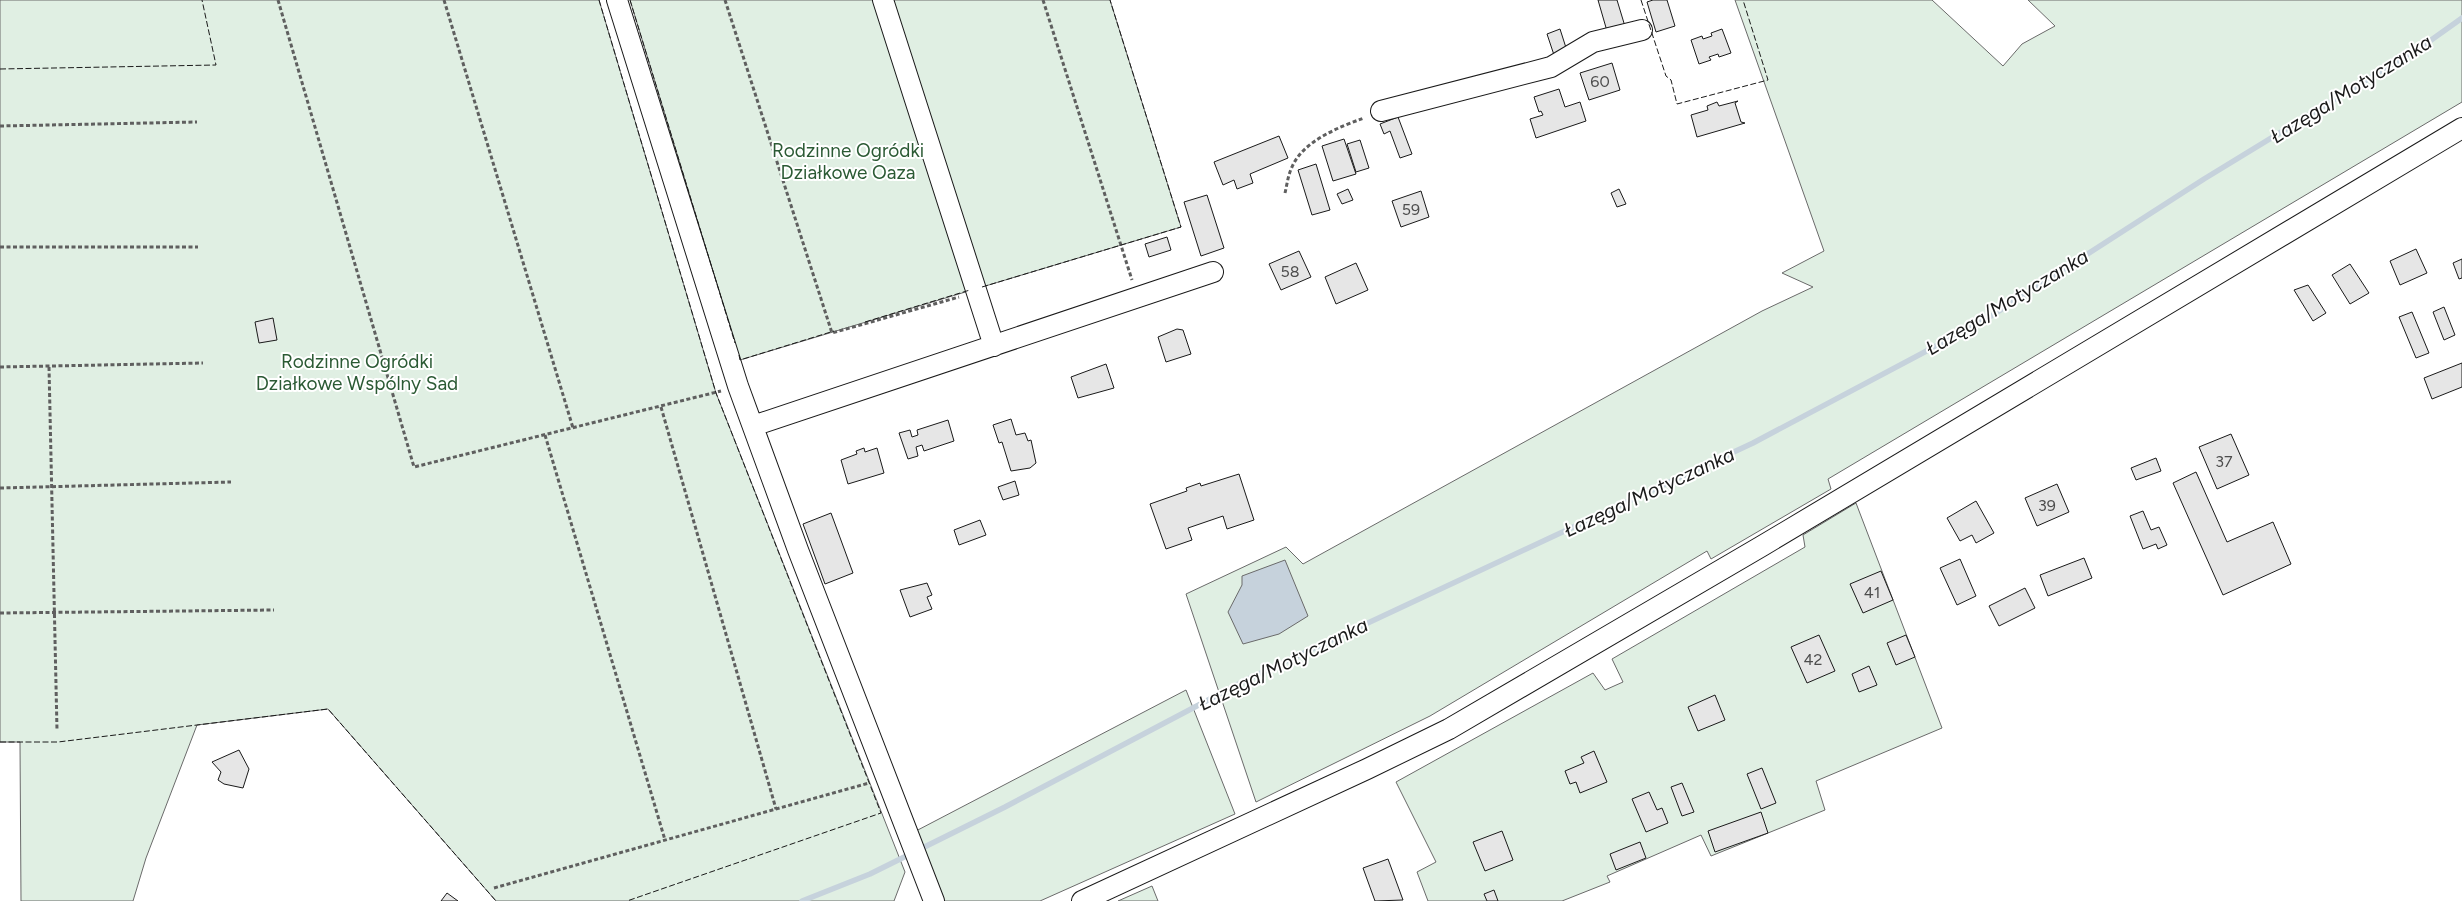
<svg xmlns="http://www.w3.org/2000/svg" width="2462" height="901" font-family="Figtree,sans-serif">
<style>
.green{fill:#e0efe3;stroke:#6a6a6a}
.water{fill:#c6d2dc;stroke:#6a6a6a}
.lines{fill:none;stroke-linecap:round;stroke-linejoin:round}
.stream{stroke:#c6d2dc;stroke-width:5.5}
.building{fill:#e6e6e6;stroke:#1a1a1a}
.minor-casing{stroke:#1a1a1a;stroke-width:22}
.path{stroke:#5f5f5f;stroke-width:3;stroke-dasharray:4 2.5;stroke-linecap:butt}
.minor{stroke:#fff;stroke-width:20}
.fence{stroke:#1a1a1a;stroke-width:1;stroke-dasharray:6 2.5;stroke-linecap:butt}
.labels{text-anchor:middle;dominant-baseline:central;stroke-width:4;stroke-linejoin:round;paint-order:stroke}
.number-label{font-size:16px;fill:#4d4d4d}
.park-label{font-size:19px;fill:#2b5a34;stroke:#fff}
.water-label{font-size:20px;font-style:italic;fill:#1a1a1a;stroke:#fff}
</style>
<rect width="100%" height="100%" fill="#fff"/>
<!-- green -->
<path class="green" d="M 0,0 L 599,0 L 716,393 L 905,872 L 894,901 L 496,901 L 328,709 L 197,725 L 146,858 L 133,901 L 21,901 L 20,742 L 0,742 Z
M 630,0 L 1110,0 L 1181,227 L 740,360 Z
M 1735,0 L 1932,0 L 2003,66 L 2022,44 L 2055,26 L 2028,0 L 2462,0 L 2462,102 L 1828,479 L 1831,489 L 1711,559 L 1707,551 L 1430,716 L 1256,802 L 1186,594 L 1286,547 L 1303,564 L 1762,311 L 1813,287 L 1782,273 L 1824,251 Z
M 1856,503 L 1942,728 L 1816,781 L 1825,810 L 1711,856 L 1701,835 L 1607,876 L 1610,882 L 1562,901 L 1428,901 L 1417,872 L 1436,862 L 1396,782 L 1593,673 L 1605,690 L 1623,682 L 1612,659 L 1805,547 L 1803,535 Z
M 1186,690 L 1235,814 L 1040,901 L 944,901 L 914,832 Z
M 1152,886 L 1158,901 L 1118,901 Z"/>
<!-- water -->
<path class="water" d="M 1285,560 L 1308,616 L 1279,634 L 1243,644 L 1228,612 L 1242,585 L 1242,576 Z"/>
<g class="lines">
<!-- stream -->
<path class="stream" d="M 802,901 L 870,874 L 1005,807 L 1248,679 L 1753,443 L 1985,320 L 2204,179 L 2427,43 L 2462,18"/>
</g>
<!-- building -->
<path class="building" d="M 1598,0 L 1617,0 L 1627,33 L 1609,38 Z
M 1653,0 L 1667,0 L 1675,26 L 1656,32 L 1647,2 Z
M 1560,29 L 1568,54 L 1555,58 L 1547,34 Z
M 1722,29 L 1731,53 L 1719,57 L 1718,54 L 1709,57 L 1711,60 L 1699,64 L 1691,40 L 1702,36 L 1703,39 L 1712,36 L 1711,33 Z
M 1612,63 L 1620,90 L 1589,100 L 1580,73 Z
M 1559,89 L 1565,107 L 1580,102 L 1586,121 L 1536,138 L 1530,119 L 1543,115 L 1541,111 L 1539,112 L 1534,97 Z
M 1738,101 L 1735,103 L 1741,122 L 1745,123 L 1697,137 L 1691,115 L 1708,110 L 1707,106 L 1717,102 L 1719,106 Z
M 1398,117 L 1412,154 L 1400,158 L 1390,131 L 1384,134 L 1380,124 Z
M 1279,136 L 1288,158 L 1250,174 L 1253,183 L 1237,189 L 1234,180 L 1223,185 L 1214,162 Z
M 1344,139 L 1356,174 L 1333,181 L 1322,146 Z
M 1360,140 L 1369,168 L 1356,172 L 1347,144 Z
M 1316,164 L 1330,210 L 1312,215 L 1298,170 Z
M 1348,189 L 1353,200 L 1342,204 L 1337,194 Z
M 1619,189 L 1626,204 L 1617,207 L 1611,193 Z
M 1421,191 L 1429,217 L 1401,227 L 1392,201 Z
M 1207,195 L 1224,248 L 1201,256 L 1184,202 Z
M 1167,237 L 1171,250 L 1149,257 L 1145,244 Z
M 2416,249 L 2427,273 L 2400,285 L 2390,261 Z
M 1299,251 L 1311,277 L 1281,290 L 1269,264 Z
M 2462,259 L 2462,278 L 2459,279 L 2453,263 Z
M 1356,263 L 1368,290 L 1336,304 L 1325,277 Z
M 2350,264 L 2369,293 L 2350,304 L 2332,275 Z
M 2308,285 L 2326,313 L 2313,321 L 2294,290 Z
M 2444,307 L 2455,335 L 2444,340 L 2433,312 Z
M 2412,312 L 2429,353 L 2416,358 L 2399,317 Z
M 273,318 L 277,340 L 259,343 L 255,322 Z
M 1177,329 L 1183,330 L 1191,354 L 1166,362 L 1158,337 Z
M 2462,363 L 2462,387 L 2432,399 L 2424,378 Z
M 1106,364 L 1114,388 L 1078,398 L 1071,377 Z
M 1011,419 L 1016,435 L 1025,433 L 1028,441 L 1031,440 L 1036,463 L 1030,468 L 1011,471 L 1002,442 L 999,443 L 993,425 Z
M 948,420 L 954,441 L 924,451 L 922,445 L 916,447 L 918,456 L 908,459 L 899,433 L 910,430 L 912,437 L 918,435 L 917,430 Z
M 2231,434 L 2249,475 L 2217,489 L 2199,447 Z
M 864,448 L 865,452 L 877,448 L 884,473 L 848,484 L 841,460 L 857,454 L 856,451 Z
M 2156,458 L 2161,471 L 2136,480 L 2131,468 Z
M 2196,472 L 2227,542 L 2273,522 L 2291,564 L 2223,595 L 2173,483 Z
M 1239,474 L 1254,520 L 1227,529 L 1223,516 L 1188,528 L 1192,540 L 1166,549 L 1150,504 L 1187,491 L 1186,488 L 1200,483 L 1201,486 Z
M 1015,481 L 1019,495 L 1003,500 L 998,487 Z
M 2057,484 L 2069,512 L 2037,526 L 2025,498 Z
M 1976,501 L 1994,533 L 1976,543 L 1972,535 L 1960,541 L 1947,518 Z
M 2143,511 L 2151,530 L 2159,527 L 2167,545 L 2158,549 L 2156,544 L 2143,549 L 2130,516 Z
M 831,513 L 853,573 L 825,584 L 803,524 Z
M 980,520 L 986,535 L 959,545 L 954,530 Z
M 2084,558 L 2092,578 L 2048,596 L 2040,575 Z
M 1960,559 L 1976,596 L 1957,605 L 1940,568 Z
M 1881,571 L 1893,600 L 1863,613 L 1850,584 Z
M 927,583 L 932,595 L 927,597 L 932,609 L 910,617 L 900,590 Z
M 2025,588 L 2035,608 L 1999,626 L 1989,606 Z
M 1819,635 L 1835,671 L 1807,683 L 1791,647 Z
M 1906,635 L 1915,657 L 1896,665 L 1887,643 Z
M 1869,666 L 1877,685 L 1859,692 L 1852,674 Z
M 1715,695 L 1725,720 L 1698,731 L 1688,707 Z
M 239,750 L 249,769 L 243,788 L 224,784 L 218,780 L 221,772 L 212,762 Z
M 1594,751 L 1607,782 L 1580,793 L 1576,782 L 1570,784 L 1565,771 L 1584,763 L 1581,757 Z
M 1762,768 L 1776,803 L 1761,809 L 1747,774 Z
M 1682,783 L 1694,812 L 1682,816 L 1671,787 Z
M 1649,792 L 1657,810 L 1662,808 L 1668,823 L 1646,832 L 1632,799 Z
M 1761,812 L 1768,833 L 1715,852 L 1708,831 Z
M 1502,831 L 1513,860 L 1485,871 L 1473,842 Z
M 1640,842 L 1646,858 L 1616,870 L 1610,854 Z
M 1388,859 L 1403,900 L 1375,901 L 1363,868 Z
M 1494,890 L 1498,901 L 1487,901 L 1484,894 Z
M 447,893 L 458,901 L 441,901 Z"/>
<g class="lines">
<!-- minor casing -->
<g class="minor-casing">
<path id="minor" d="M 617,0 L 738,386 L 798,550 L 934,901
M 883,0 L 994,346
M 1381,111 L 1551,67 L 1593,42 L 1642,30
M 753,426 L 1213,272
M 1082,901 L 1367,769 L 1449,729 L 1762,546 L 2462,128"/>
</g>
<!-- path -->
<path class="path" d="M 278,0 L 414,467 L 721,391
M 444,0 L 573,428
M 725,0 L 832,333 L 959,297
M 1043,0 L 1132,280
M 0,126 L 197,122
M 1285,193 C 1287,185 1288,175 1292,167 C 1303,141 1339,127 1364,118
M 0,247 L 198,247
M 0,367 L 203,363
M 49,367 L 57,730
M 661,407 L 776,809
M 545,435 L 665,840
M 0,488 L 231,482
M 0,613 L 274,610
M 494,888 L 869,783"/>
<!-- minor -->
<use href="#minor" class="minor"/>
<!-- fence -->
<path class="fence" d="M 599,0 L 716,393 L 881,813 L 627,901
M 630,0 L 735,343
M 1641,0 L 1666,76 L 1671,80 L 1677,104 L 1768,80 L 1743,0
M 0,69 L 216,65 L 202,0
M 982,287 L 1181,227 L 1110,0
M 865,322 L 970,290
M 739,355 L 740,360 L 834,331
M 0,742 L 58,742 L 328,709 L 496,901"/>
</g>
<g class="labels">
<!-- number labels -->
<g class="number-label">
<text x="1600" y="81">60</text>
<text x="1411" y="209">59</text>
<text x="1290" y="271">58</text>
<text x="2224" y="461">37</text>
<text x="2047" y="505">39</text>
<text x="1872" y="592">41</text>
<text x="1813" y="659">42</text>
</g>
<!-- park labels -->
<g class="park-label">
<text x="848" y="150">Rodzinne Ogródki<tspan x="848" dy="22">Działkowe Oaza</tspan></text>
<text x="357" y="361">Rodzinne Ogródki<tspan x="357" dy="22">Działkowe Wspólny Sad</tspan></text>
</g>
<!-- water labels -->
<g class="water-label">
<text transform="translate(2351 89) rotate(-32)">Łazęga/Motyczanka</text>
<text transform="translate(2007 302) rotate(-31)">Łazęga/Motyczanka</text>
<text transform="translate(1649 492) rotate(-25)">Łazęga/Motyczanka</text>
<text transform="translate(1283 664) rotate(-26)">Łazęga/Motyczanka</text>
</g>
</g>
</svg>
